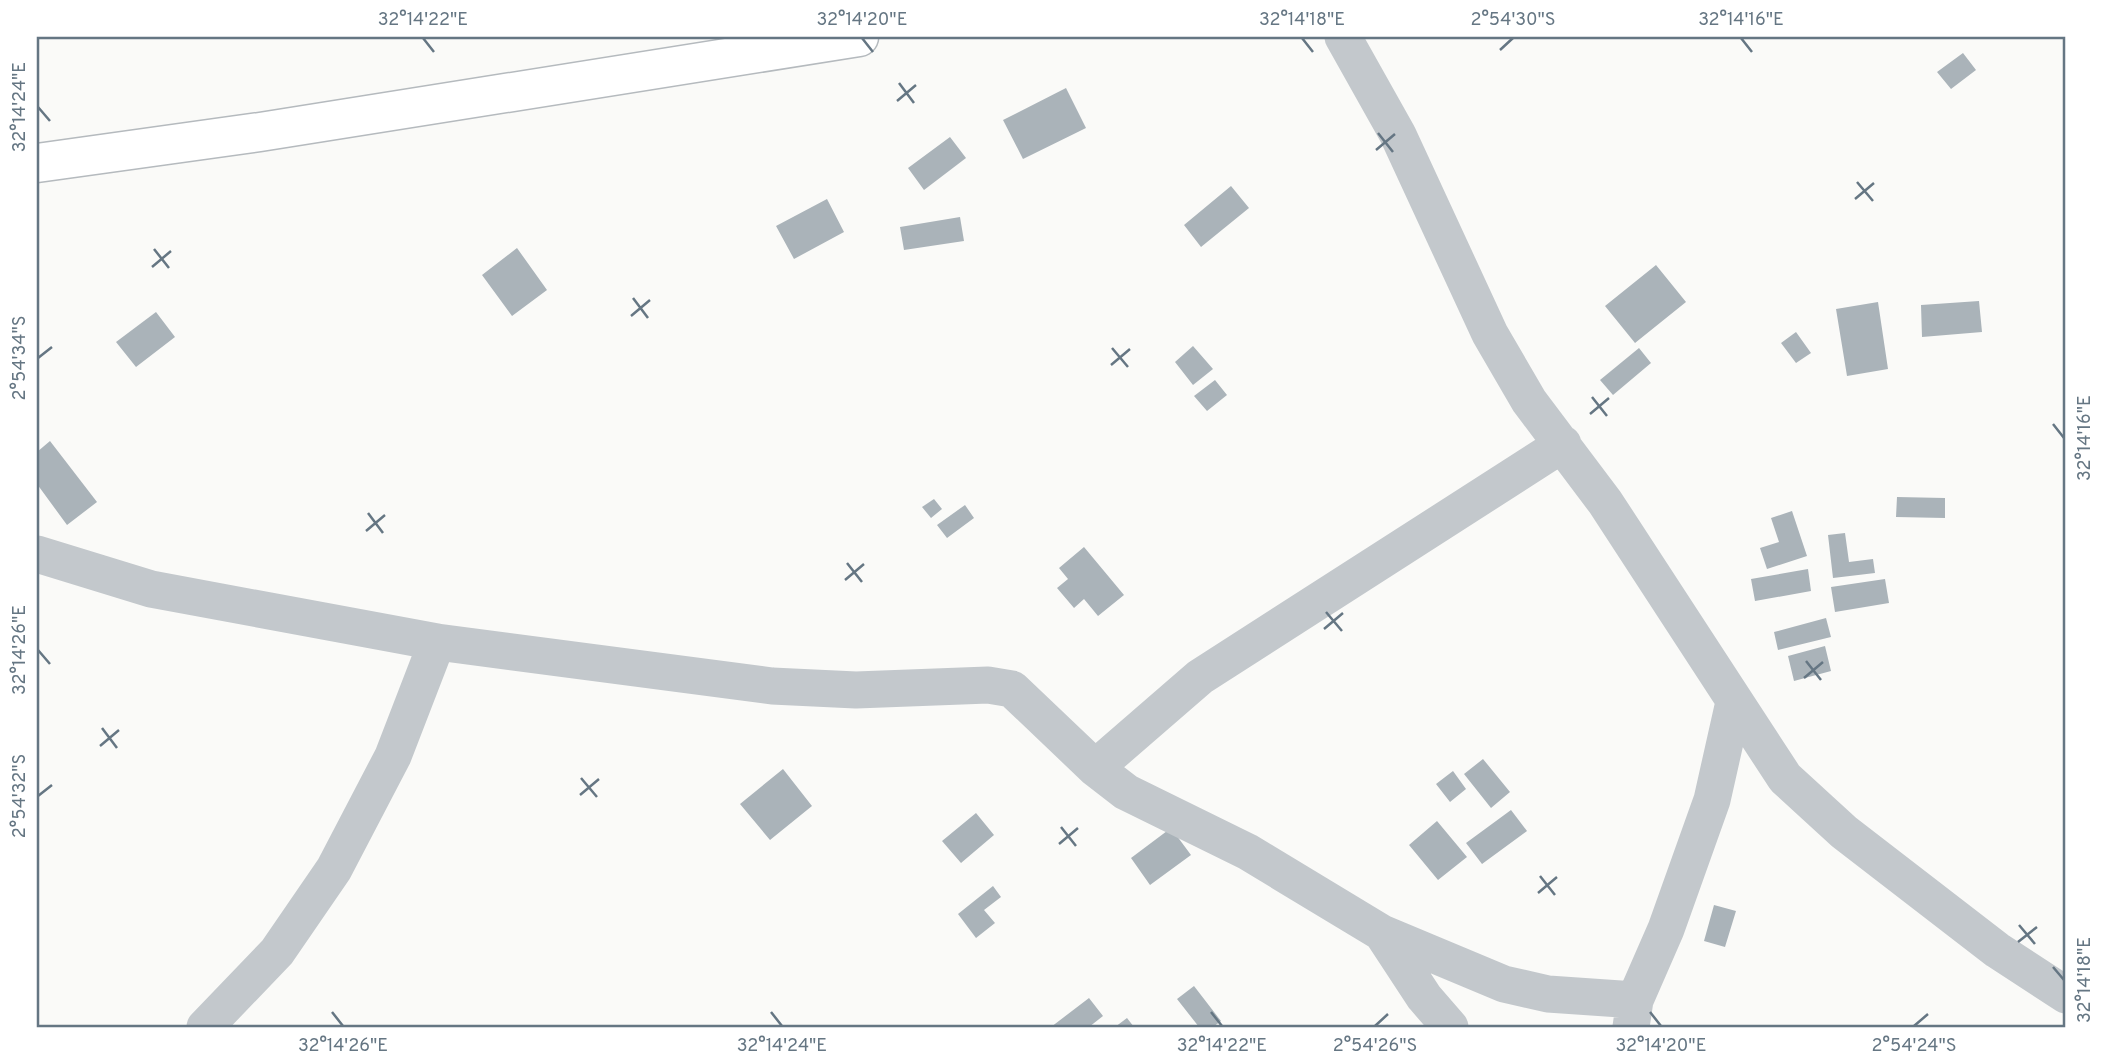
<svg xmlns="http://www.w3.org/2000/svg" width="2103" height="1064" font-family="Overpass,sans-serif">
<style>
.building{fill:#aab3b9}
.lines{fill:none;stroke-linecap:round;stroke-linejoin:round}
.major-casing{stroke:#b5babe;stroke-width:41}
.minor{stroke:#c3c8cc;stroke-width:37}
.major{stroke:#fff;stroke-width:38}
.ticks{fill:none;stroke:#657683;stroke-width:2.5}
.neatline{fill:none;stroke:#657683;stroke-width:2.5}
.ticks-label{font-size:18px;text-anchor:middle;fill:#657683}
</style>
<rect width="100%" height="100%" fill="#fafaf8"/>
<!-- building -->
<path class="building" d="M 1963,53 L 1976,70 L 1951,89 L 1937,72 Z
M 1066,88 L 1086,128 L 1023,159 L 1003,120 Z
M 950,137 L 966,158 L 924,190 L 908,168 Z
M 1231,186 L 1249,208 L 1201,247 L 1184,225 Z
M 827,199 L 844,232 L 794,259 L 776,226 Z
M 960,217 L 964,241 L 904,250 L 900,227 Z
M 517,248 L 547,290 L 512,316 L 482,275 Z
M 1656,265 L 1686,302 L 1635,343 L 1605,306 Z
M 1979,301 L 1982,332 L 1922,337 L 1921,305 Z
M 1878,302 L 1888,369 L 1847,376 L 1836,309 Z
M 156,312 L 175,337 L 136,367 L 116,342 Z
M 1796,332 L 1811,353 L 1796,363 L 1781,343 Z
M 1193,346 L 1213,369 L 1193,385 L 1175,362 Z
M 1639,348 L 1651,363 L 1613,395 L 1600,380 Z
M 1215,380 L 1227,395 L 1207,411 L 1194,396 Z
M 50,441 L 97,502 L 67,525 L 37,484 L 37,452 Z
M 1897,497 L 1945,498 L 1945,518 L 1896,517 Z
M 934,499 L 942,509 L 931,518 L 922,507 Z
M 965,505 L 974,518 L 947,538 L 937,525 Z
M 1792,511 L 1807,556 L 1767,569 L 1760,548 L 1779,542 L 1771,518 Z
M 1845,533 L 1849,562 L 1873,559 L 1875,573 L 1833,578 L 1828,535 Z
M 1084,547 L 1124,595 L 1098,616 L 1084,599 L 1074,608 L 1057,588 L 1068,579 L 1059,568 Z
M 1808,569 L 1811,591 L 1755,601 L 1751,579 Z
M 1885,579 L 1889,603 L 1835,612 L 1831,587 Z
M 1826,618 L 1831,637 L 1778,650 L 1774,632 Z
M 1825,646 L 1831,671 L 1794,681 L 1788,656 Z
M 1483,759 L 1510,792 L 1491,808 L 1464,774 Z
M 783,769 L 812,806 L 770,840 L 740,804 Z
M 1453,771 L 1466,789 L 1450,802 L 1436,784 Z
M 1511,810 L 1527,831 L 1482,864 L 1466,843 Z
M 976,813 L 994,835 L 961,863 L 942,841 Z
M 1437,821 L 1467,857 L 1438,880 L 1409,845 Z
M 1171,828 L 1191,855 L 1150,885 L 1131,858 Z
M 993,886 L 1001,897 L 984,910 L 995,923 L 976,938 L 958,914 Z
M 1714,905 L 1736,911 L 1725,947 L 1704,941 Z
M 1194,986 L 1221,1021 L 1213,1027 L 1199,1027 L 1177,999 Z
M 1089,998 L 1103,1016 L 1089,1027 L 1051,1027 Z
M 1127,1018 L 1134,1027 L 1115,1027 Z"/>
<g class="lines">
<!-- major casing -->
<g class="major-casing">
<path id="major" d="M 37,163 L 260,132 L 859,37"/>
</g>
<!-- minor -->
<path class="minor" d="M 1343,37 L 1398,135 L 1490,334 L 1529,401 L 1605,502 L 1785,778 L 1844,832 L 1997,950 L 2066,995
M 37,554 L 151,589 L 437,642 L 772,686 L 856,690 L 988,685 L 1012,689 L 1095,768 L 1126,792 L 1248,852 L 1382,933 L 1504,984 L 1548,994 L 1635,1000
M 1095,768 L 1200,677 L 1563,444
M 1382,933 L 1424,997 L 1450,1027
M 205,1027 L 277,952 L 334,869 L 393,756 L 437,642
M 1631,1027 L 1635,1000 L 1666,929 L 1712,800 L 1734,702"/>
<!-- major -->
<use href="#major" class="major"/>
</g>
<!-- ticks -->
<path class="ticks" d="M 423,38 L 434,52M 862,38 L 873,52M 1302,38 L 1313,52M 1741,38 L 1752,52M 1500,50 L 1513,38M 899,83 L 914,103M 897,101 L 916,85M 38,107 L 50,121M 1378,133 L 1393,152M 1376,150 L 1395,134M 1857,182 L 1873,201M 1855,199 L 1874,183M 154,249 L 169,268M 152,267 L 171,251M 633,298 L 648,318M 631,316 L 650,300M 1112,348 L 1128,367M 38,358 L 52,347M 1111,365 L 1130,349M 1592,397 L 1607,416M 1590,414 L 1609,398M 2053,424 L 2064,438M 368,513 L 383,533M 366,531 L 385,515M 847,563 L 862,582M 845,580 L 864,564M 1326,612 L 1342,631M 1324,629 L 1343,613M 38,650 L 50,664M 1806,661 L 1821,680M 1804,678 L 1823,662M 102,728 L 117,748M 100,746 L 119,730M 581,778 L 597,797M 580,795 L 599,779M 38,796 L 52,785M 1061,827 L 1076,846M 1059,844 L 1078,828M 1540,876 L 1555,895M 1538,893 L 1557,877M 2019,925 L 2035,944M 2018,942 L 2037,927M 2053,967 L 2064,980M 332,1012 L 343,1026M 771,1012 L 782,1026M 1211,1012 L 1222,1026M 1650,1012 L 1661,1026M 1375,1026 L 1388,1014M 1914,1026 L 1928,1014"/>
<!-- border -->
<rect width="2103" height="1064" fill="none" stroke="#ffffff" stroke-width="77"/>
<rect x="38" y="38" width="2026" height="988" class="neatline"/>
<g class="ticks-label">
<text x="423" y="25">32°14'22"E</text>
<text x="862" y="25">32°14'20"E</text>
<text x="1302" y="25">32°14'18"E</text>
<text x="1513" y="25">2°54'30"S</text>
<text x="1741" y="25">32°14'16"E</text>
<text transform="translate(19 107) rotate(-90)" y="6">32°14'24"E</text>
<text transform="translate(19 358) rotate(-90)" y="6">2°54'34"S</text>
<text transform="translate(2084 438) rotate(-90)" y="6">32°14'16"E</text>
<text transform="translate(19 650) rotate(-90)" y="6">32°14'26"E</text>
<text transform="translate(19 796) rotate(-90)" y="6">2°54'32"S</text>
<text transform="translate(2084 980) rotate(-90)" y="6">32°14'18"E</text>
<text x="343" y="1051">32°14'26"E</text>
<text x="782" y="1051">32°14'24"E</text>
<text x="1222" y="1051">32°14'22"E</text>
<text x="1375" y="1051">2°54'26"S</text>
<text x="1661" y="1051">32°14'20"E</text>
<text x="1914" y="1051">2°54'24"S</text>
</g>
</svg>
